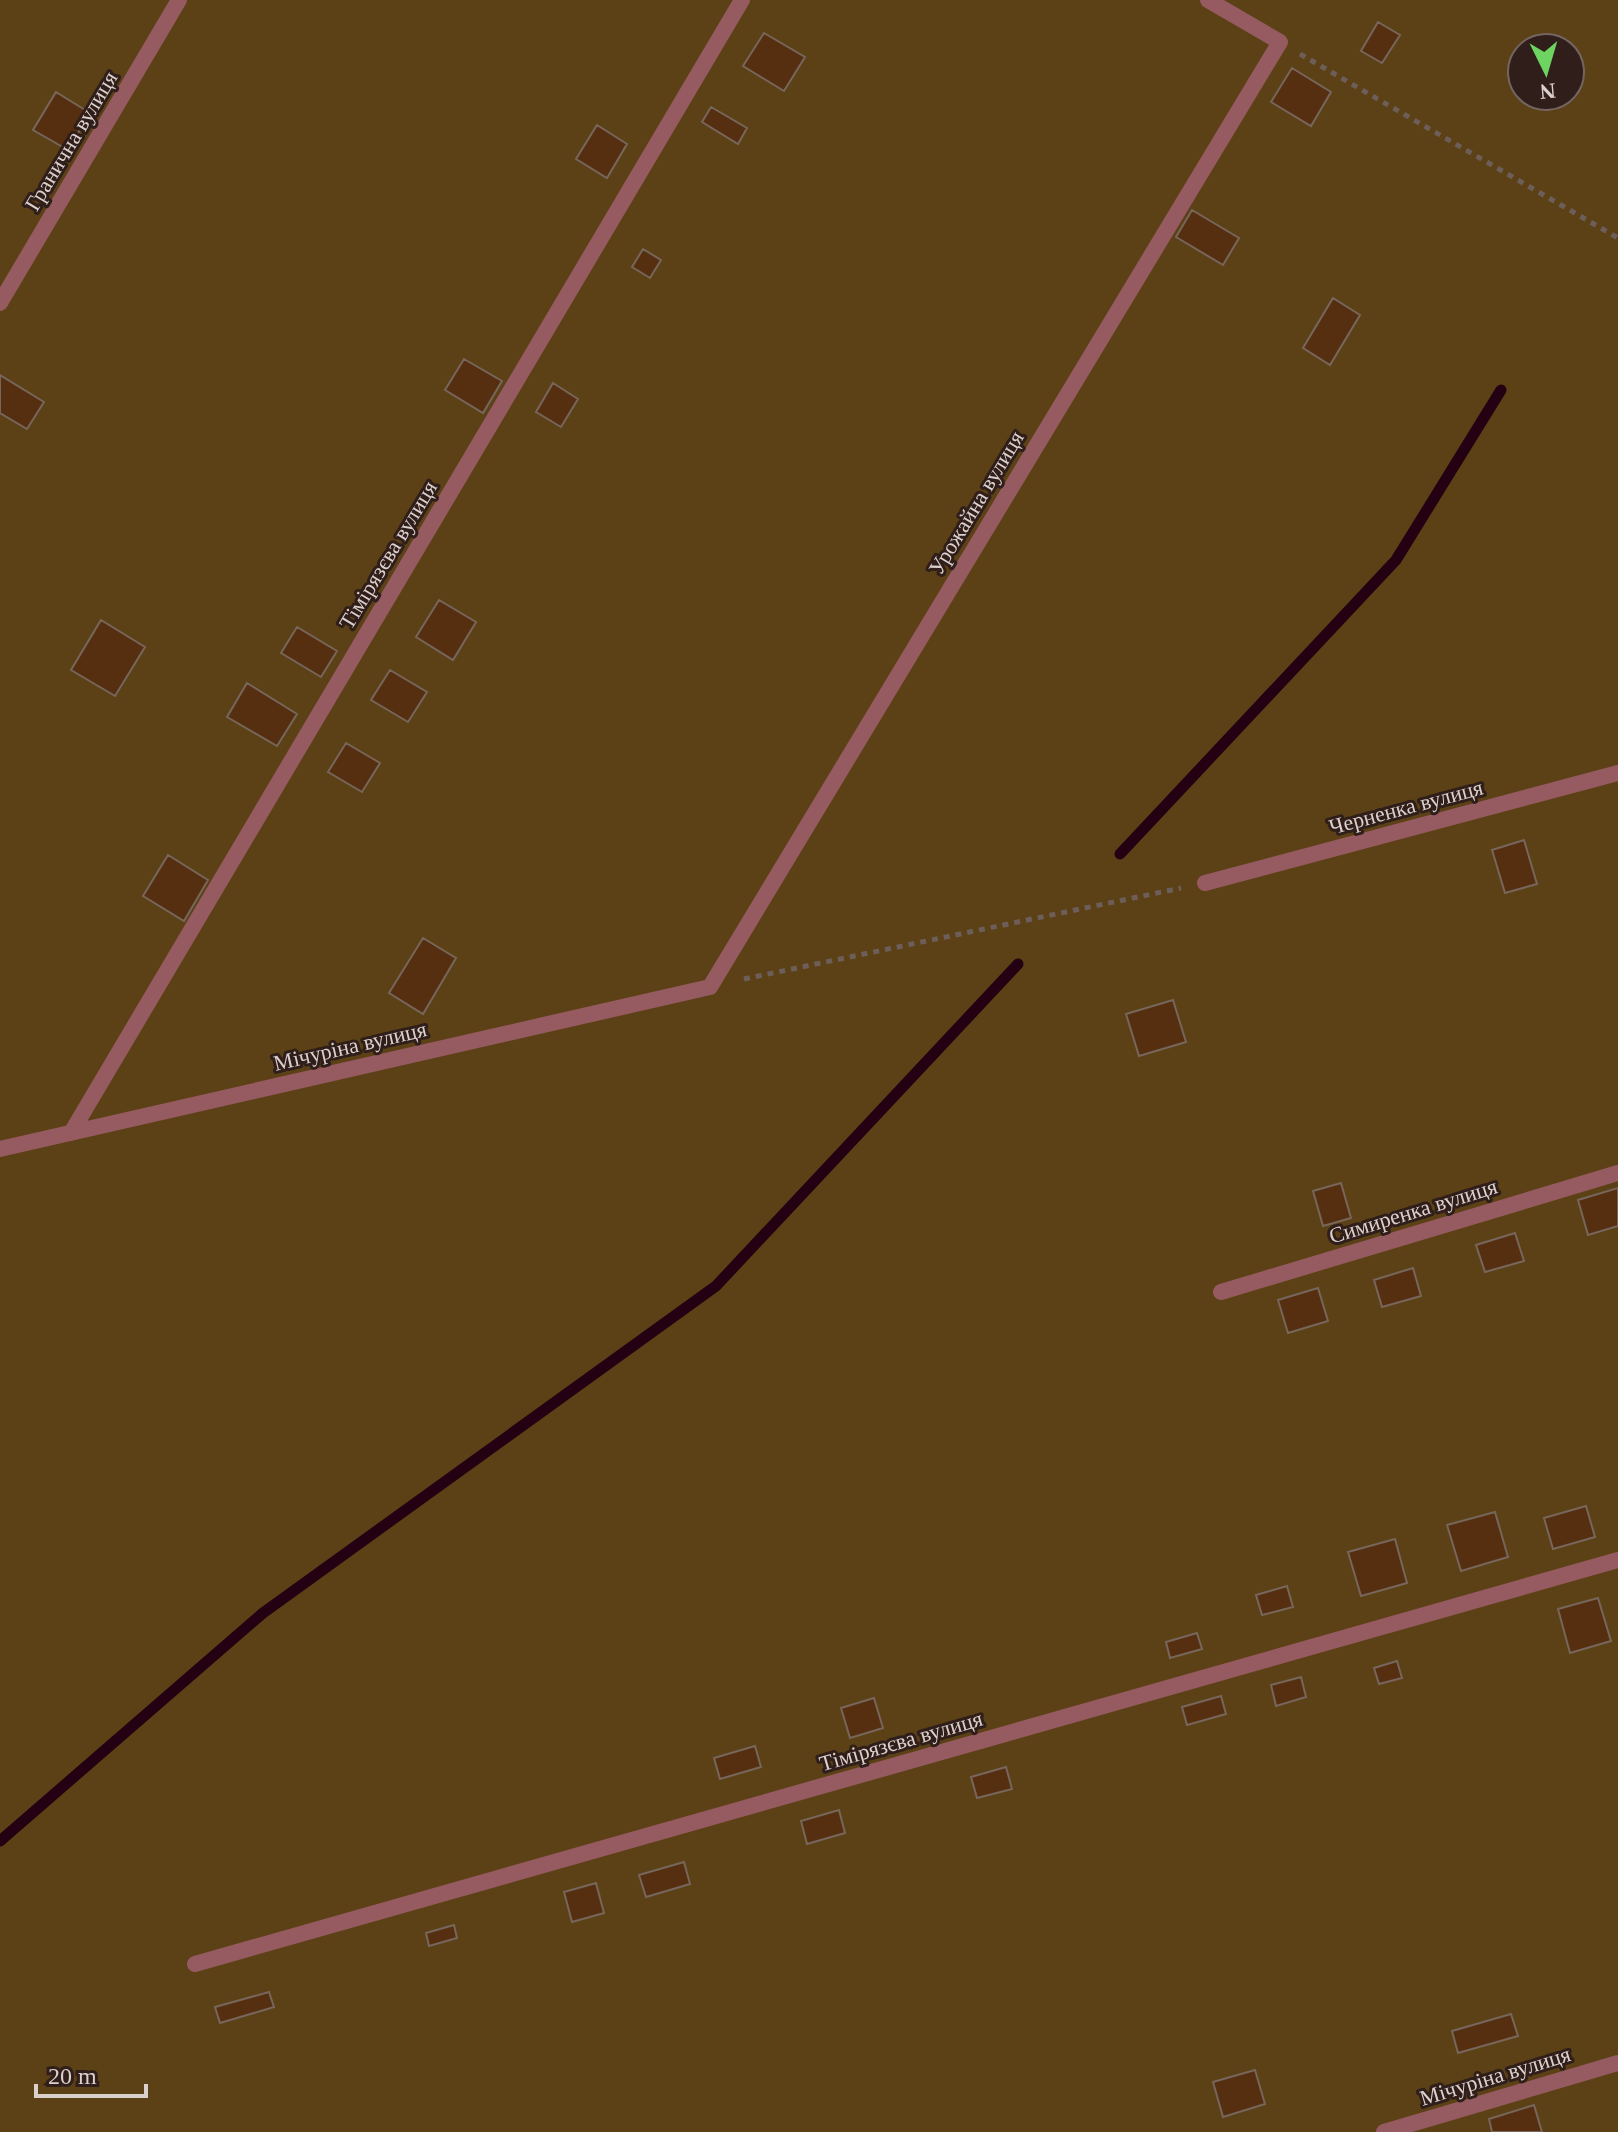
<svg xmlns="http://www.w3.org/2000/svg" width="1618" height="2132" font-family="Georgia,serif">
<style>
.green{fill:#5b4115;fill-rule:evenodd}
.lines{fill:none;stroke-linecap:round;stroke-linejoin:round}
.stream{stroke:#230012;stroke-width:11}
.building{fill:#562f10;stroke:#77665b;stroke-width:2}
.path{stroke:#6d5e5a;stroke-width:5;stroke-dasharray:6 6;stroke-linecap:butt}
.lane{stroke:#965a61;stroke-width:16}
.labels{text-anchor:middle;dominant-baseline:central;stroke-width:6;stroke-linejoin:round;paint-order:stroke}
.street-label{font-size:22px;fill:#dcd0cd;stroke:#2f1e1a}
</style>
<rect width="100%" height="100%" fill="#2f1e1a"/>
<!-- green -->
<path class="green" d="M 0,0 L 1618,0 L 1618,2132 L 0,2132 ZM 1522,48 L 1570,48 L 1570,96 L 1522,96 Z"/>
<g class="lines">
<!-- stream -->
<path class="stream" d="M 1120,854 L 1396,560 L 1501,390
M 0,1841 L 263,1613 L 716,1286 L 1018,964"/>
</g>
<!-- building -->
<path class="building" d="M 1378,22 L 1400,35 L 1382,63 L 1361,51 Z
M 764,33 L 805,57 L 784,91 L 743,66 Z
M 1292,68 L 1331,92 L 1311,126 L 1271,102 Z
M 56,92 L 90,113 L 68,150 L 33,130 Z
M 711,107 L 747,128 L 738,144 L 702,122 Z
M 597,125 L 627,144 L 607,178 L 576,159 Z
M 1192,210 L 1239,238 L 1223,265 L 1176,237 Z
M 643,249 L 661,260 L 650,278 L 632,267 Z
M 1333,298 L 1360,315 L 1330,365 L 1303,348 Z
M 464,359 L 502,381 L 483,413 L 445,390 Z
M 0,375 L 44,402 L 27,429 L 0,413 Z
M 553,383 L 578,399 L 561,427 L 536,412 Z
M 439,600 L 476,622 L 453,660 L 416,637 Z
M 101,620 L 145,647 L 115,696 L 71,670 Z
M 297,627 L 337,651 L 321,677 L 281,653 Z
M 390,670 L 427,692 L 408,722 L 371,700 Z
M 247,683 L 297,714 L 277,746 L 227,717 Z
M 346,743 L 380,763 L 362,792 L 328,772 Z
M 1524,840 L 1537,884 L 1505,893 L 1492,850 Z
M 168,855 L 208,880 L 184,921 L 143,896 Z
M 423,938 L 456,958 L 423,1014 L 389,993 Z
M 1173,1000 L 1186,1042 L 1139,1056 L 1126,1014 Z
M 1341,1183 L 1351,1218 L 1323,1226 L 1313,1191 Z
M 1618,1188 L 1618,1226 L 1588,1235 L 1578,1200 Z
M 1515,1233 L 1524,1261 L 1485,1272 L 1476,1245 Z
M 1413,1268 L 1421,1296 L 1382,1307 L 1374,1280 Z
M 1318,1288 L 1328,1321 L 1288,1333 L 1278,1300 Z
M 1586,1506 L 1595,1537 L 1553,1549 L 1544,1518 Z
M 1495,1512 L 1508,1557 L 1461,1571 L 1447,1525 Z
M 1395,1539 L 1407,1583 L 1361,1596 L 1348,1552 Z
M 1287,1586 L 1293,1607 L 1262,1615 L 1256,1595 Z
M 1598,1598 L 1611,1641 L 1570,1653 L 1558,1609 Z
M 1197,1633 L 1202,1649 L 1170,1658 L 1166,1642 Z
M 1397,1661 L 1402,1678 L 1379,1684 L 1374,1668 Z
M 1301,1677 L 1306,1697 L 1276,1706 L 1271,1685 Z
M 1221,1696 L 1226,1714 L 1187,1725 L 1182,1707 Z
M 874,1698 L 883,1728 L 850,1738 L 841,1708 Z
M 755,1746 L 761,1767 L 720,1779 L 714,1758 Z
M 1006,1767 L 1012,1789 L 977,1798 L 971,1777 Z
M 839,1810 L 845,1833 L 807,1844 L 801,1821 Z
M 684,1862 L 690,1884 L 646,1897 L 639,1875 Z
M 596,1883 L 604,1913 L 572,1922 L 564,1892 Z
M 454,1925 L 457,1938 L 429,1946 L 426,1933 Z
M 269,1992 L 274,2007 L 220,2023 L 215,2007 Z
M 1511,2014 L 1518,2036 L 1458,2053 L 1452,2031 Z
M 1255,2070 L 1265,2104 L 1223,2117 L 1213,2082 Z
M 1534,2105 L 1542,2132 L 1492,2132 L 1489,2119 Z"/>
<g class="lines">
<!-- path -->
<path class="path" d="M 1300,54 L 1618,238
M 744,979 L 1181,888"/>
<!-- lane -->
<path class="lane" d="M 0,303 L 179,0
M 1205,883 L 1618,773
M 71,1133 L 742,0
M 0,1149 L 710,987 L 1280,42 L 1208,0
M 1221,1292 L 1618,1173
M 195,1964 L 1618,1560
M 1384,2132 L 1618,2063"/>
</g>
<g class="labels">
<!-- street labels -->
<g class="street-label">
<text transform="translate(71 141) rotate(-59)">Гранична вулиця</text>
<text transform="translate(976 503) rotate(-59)">Урожайна вулиця</text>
<text transform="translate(388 555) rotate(-59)">Тімірязєва вулиця</text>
<text transform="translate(1406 807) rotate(-15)">Черненка вулиця</text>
<text transform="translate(350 1046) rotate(-13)">Мічуріна вулиця</text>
<text transform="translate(1413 1211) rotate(-17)">Симиренка вулиця</text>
<text transform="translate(901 1741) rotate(-16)">Тімірязєва вулиця</text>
<text transform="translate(1495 2076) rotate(-17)">Мічуріна вулиця</text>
</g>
</g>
<!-- north arrow -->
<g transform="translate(1546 72) rotate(175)"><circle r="38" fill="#2f1e1a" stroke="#746562" stroke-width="2"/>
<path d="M0-6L14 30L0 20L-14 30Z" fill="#6dd361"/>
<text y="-12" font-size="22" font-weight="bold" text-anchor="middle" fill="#dcd0cd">N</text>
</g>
<!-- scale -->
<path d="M36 2084v12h110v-12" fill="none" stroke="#dcd0cd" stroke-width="4"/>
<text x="48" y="2084" font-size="24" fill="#dcd0cd" stroke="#2f1e1a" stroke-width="6" paint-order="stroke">20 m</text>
</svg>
